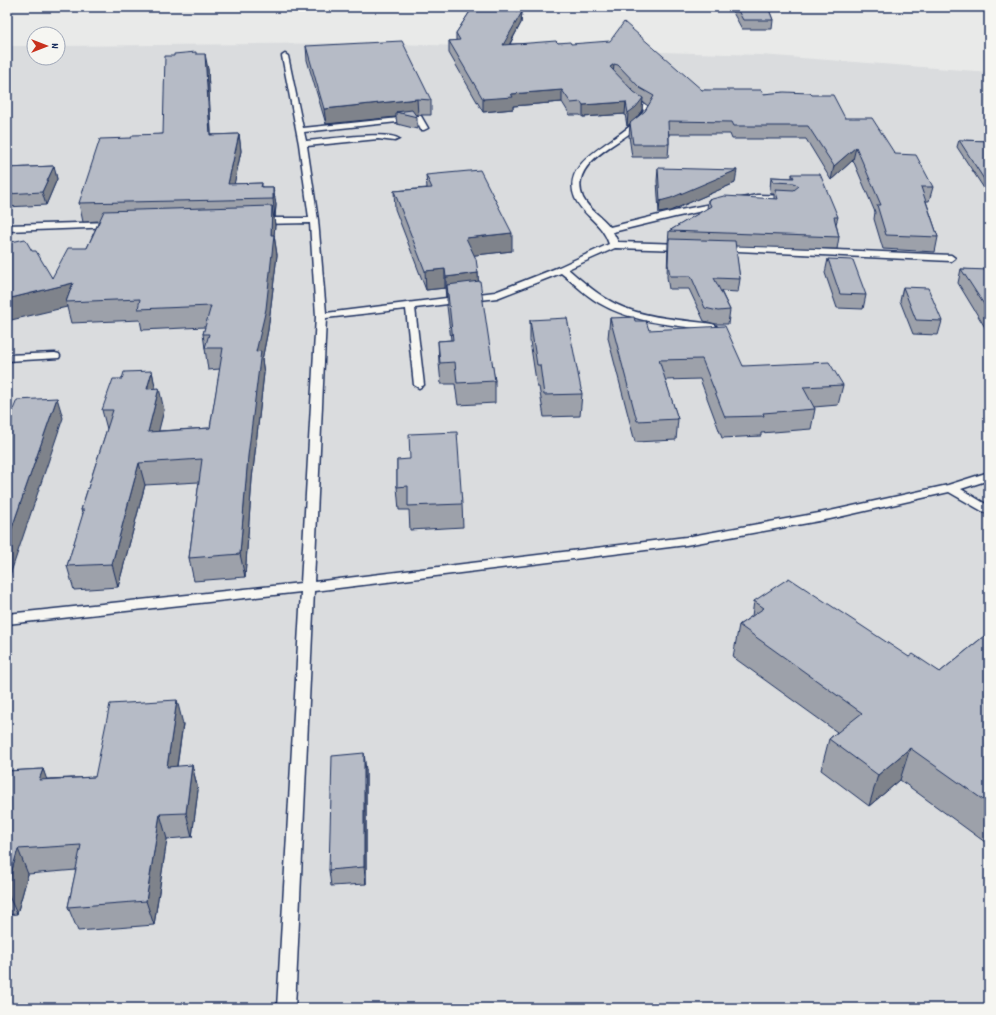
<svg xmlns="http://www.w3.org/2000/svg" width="996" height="1015" font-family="Dekko,sans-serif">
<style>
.built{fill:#dadcde}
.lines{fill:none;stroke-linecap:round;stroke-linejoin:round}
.service-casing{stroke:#1b2f5e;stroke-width:3}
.service{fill:#f6f6f2;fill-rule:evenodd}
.wall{fill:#9da1aa;stroke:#1b2f5e;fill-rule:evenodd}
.shaded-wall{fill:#7f838b;stroke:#1b2f5e}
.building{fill:#b6bbc6;stroke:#1b2f5e}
</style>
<rect width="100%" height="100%" fill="#e9eae9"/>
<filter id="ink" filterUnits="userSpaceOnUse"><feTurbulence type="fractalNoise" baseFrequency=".025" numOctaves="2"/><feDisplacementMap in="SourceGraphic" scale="8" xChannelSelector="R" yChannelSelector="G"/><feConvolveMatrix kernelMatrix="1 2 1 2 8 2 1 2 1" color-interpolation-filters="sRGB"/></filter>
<g filter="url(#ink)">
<!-- built -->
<path class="built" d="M 361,43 L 761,55 L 989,72 L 989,1008 L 7,1008 L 7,46 L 34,46 L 34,58 L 58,58 L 58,46 Z"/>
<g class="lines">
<!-- service casing -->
<g class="service-casing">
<path id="service" d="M 285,54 L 288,56 L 303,128 L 418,116 L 421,116 L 428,128 L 424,130 L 421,130 L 416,120 L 304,132 L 306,141 C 323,140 388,130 399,139 L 395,141 L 378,139 L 307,146 L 318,220 L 326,313 L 495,292 L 559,267 L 609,244 C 602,222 583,216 575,198 C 558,156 629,140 644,110 C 637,105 632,102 627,95 L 630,93 L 638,101 L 651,107 L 652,109 C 648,116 645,121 639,126 C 619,145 568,162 583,198 C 589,210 603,217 610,227 L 675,211 L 757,195 L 791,196 L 795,198 L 791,200 L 757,199 L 675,217 L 613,232 L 618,242 L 684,244 L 688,247 L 684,250 L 615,248 L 568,269 C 580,279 592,290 605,298 C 636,318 676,319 712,324 L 715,325 L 717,327 L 715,329 L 712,330 C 674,325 633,323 599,303 C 585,295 574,283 561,273 L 497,298 L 415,308 L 424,385 L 419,388 L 414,385 L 406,309 L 326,318 L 314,582 L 686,537 L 830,511 L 948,485 L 989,472 L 989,480 L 961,489 L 989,506 L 989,515 L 949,492 L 830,519 L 686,545 L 314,591 L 295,1008 L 277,1008 L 301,592 L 7,624 L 7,614 L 301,583 L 316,316 L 310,223 L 258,224 L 254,221 L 258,218 L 309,218 L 299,144 L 282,56 Z
M 113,222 L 117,225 L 116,227 L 7,231 L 7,225 Z
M 720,245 L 951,255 L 955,258 L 951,261 L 717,250 L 716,248 L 717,246 Z
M 55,353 L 59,354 L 60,356 L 59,358 L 7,361 L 7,355 Z"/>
</g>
<!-- service -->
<use href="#service" class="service"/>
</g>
<!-- wall -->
<path class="wall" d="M 473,7 L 519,7 L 519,12 L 522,12 L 521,23 L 510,44 L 558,43 L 571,44 L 702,90 L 763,94 L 812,95 L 895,154 L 933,187 L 929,201 L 926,201 L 938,237 L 935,252 L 883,249 L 874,219 L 875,212 L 853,160 L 831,180 L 806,139 L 732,139 L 730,134 L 669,134 L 669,144 L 668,157 L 632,157 L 629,136 L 630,124 L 627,126 L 625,114 L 583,117 L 580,115 L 570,115 L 562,102 L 513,106 L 513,109 L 483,112 L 449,53 L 449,41 L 456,41 L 456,33 ZM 643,102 L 648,106 L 645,111 L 637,118 L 642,110 Z
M 730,7 L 770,7 L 768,7 L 773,20 L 772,29 L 742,29 Z
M 306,46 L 431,100 L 431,115 L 415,115 L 417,117 L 417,129 L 397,124 L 396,117 L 326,124 L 307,60 Z
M 196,54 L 208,69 L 211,135 L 239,134 L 241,151 L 234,184 L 262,183 L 262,187 L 273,187 L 276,205 L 275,217 L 274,217 L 275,225 L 274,235 L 277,255 L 268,330 L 262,360 L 264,373 L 252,479 L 245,577 L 194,581 L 189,558 L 199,482 L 145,485 L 118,587 L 74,590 L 67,566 L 83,515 L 81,510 L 107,429 L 102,410 L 122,379 L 152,371 L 155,388 L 164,410 L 158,431 L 210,428 L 220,369 L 208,370 L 203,334 L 205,327 L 142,330 L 140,320 L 71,323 L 67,307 L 32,251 L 52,278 L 87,248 L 99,221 L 83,222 L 79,203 L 131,138 L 163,134 Z
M 959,140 L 989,141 L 989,196 L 957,147 Z
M 54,166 L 57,179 L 46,205 L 7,207 L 7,168 Z
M 658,168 L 735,183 L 670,211 L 659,213 L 657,181 Z
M 792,174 L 838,217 L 836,224 L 839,237 L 837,249 L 735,246 L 740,279 L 738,292 L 721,291 L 730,310 L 728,324 L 716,324 L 704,321 L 689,289 L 669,289 L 667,277 L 668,243 L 669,231 L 707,209 L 708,200 L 774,199 L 774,194 L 771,194 L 770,189 L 771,177 L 792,178 Z
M 426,175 L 512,251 L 474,255 L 478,273 L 478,281 L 495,381 L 495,403 L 458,405 L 455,384 L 441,384 L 439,363 L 438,341 L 451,340 L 447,306 L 447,296 L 446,297 L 445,288 L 426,290 L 395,209 L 394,191 L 427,188 Z
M 828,259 L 866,295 L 863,309 L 837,308 L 825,273 Z
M 961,269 L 989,271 L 989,334 L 958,283 Z
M 903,287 L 942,321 L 938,335 L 913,334 L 900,301 Z
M 610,318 L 635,321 L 649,330 L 743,366 L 843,385 L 838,405 L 814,407 L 815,409 L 811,429 L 761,433 L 761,436 L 722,438 L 700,379 L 665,380 L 678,419 L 676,440 L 635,442 L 608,338 Z
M 530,320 L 582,394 L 580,416 L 544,417 L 539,387 L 537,387 L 530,341 Z
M 397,460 L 462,504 L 463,527 L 410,530 L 409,510 L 399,510 L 397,487 Z
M 754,601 L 909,657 L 940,672 L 989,632 L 989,845 L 900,780 L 869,806 L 821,770 L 829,739 L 837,732 L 733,657 L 739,625 L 752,616 Z
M 183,724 L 177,767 L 192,765 L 198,790 L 192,837 L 167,839 L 154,925 L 78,931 L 68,907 L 76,870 L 28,874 L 17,914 L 7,915 L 7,771 L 43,769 L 46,779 L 95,777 Z
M 366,770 L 366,884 L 331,886 L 329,870 Z"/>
<!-- shaded-wall -->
<path class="shaded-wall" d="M 519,7 L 519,16 L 522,12 L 521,23 L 503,56 L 503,45 L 516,11 Z
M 205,54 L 208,69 L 212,152 L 210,135 Z
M 614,64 L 613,76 L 610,67 Z
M 562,90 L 562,102 L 513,106 L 513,109 L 483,112 L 483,99 L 511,94 Z
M 643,98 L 642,110 L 635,120 L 627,126 L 628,113 Z
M 417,99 L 418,115 L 411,115 L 396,112 L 396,117 L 326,124 L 324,109 Z
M 626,102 L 625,114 L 583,117 L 583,105 Z
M 239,134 L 241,151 L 231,200 L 228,184 Z
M 856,147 L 853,160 L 831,180 L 834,166 Z
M 54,166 L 57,179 L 46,205 L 42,192 Z
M 737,170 L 735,183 L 670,211 L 659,213 L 660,201 Z
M 273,187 L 276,205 L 275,217 L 273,199 Z
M 272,206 L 275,225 L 274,236 L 274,235 L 277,255 L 268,330 L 262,360 L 264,373 L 252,479 L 245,577 L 240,554 L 256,352 L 271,235 Z
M 512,233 L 512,251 L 467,256 L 466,238 Z
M 445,269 L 445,288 L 426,290 L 425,271 Z
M 478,273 L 479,293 L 447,285 L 447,296 L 446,297 L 446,277 Z
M 73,283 L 66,302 L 67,307 L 7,321 L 7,299 Z
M 152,371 L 156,392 L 147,389 Z
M 159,388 L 164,410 L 153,454 L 148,432 Z
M 57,398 L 63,418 L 7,584 L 7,542 Z
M 139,463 L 145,485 L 118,587 L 112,564 Z
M 177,700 L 183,724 L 173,792 L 167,767 Z
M 910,748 L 900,780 L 869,806 L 878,775 Z
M 364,753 L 366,770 L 366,884 L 364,867 Z
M 192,765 L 198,790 L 192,837 L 186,813 Z
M 43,769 L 52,794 L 39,780 Z
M 160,814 L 167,839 L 154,925 L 146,901 Z
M 18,849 L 28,874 L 17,914 L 7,892 L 7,887 Z"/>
<!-- building -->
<path class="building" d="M 473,7 L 519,7 L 516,11 L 522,12 L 503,45 L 556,41 L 558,43 L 570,42 L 571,44 L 610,41 L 624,22 L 702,90 L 761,90 L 763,94 L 784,92 L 810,93 L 812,95 L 833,95 L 845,118 L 872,118 L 895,154 L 916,155 L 933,187 L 921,187 L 938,237 L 886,235 L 877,205 L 881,205 L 856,147 L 834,166 L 808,126 L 734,126 L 732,122 L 668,121 L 669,144 L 633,144 L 630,123 L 645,111 L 654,96 L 640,88 L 618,65 L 614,64 L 610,67 L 634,92 L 643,98 L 636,107 L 628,113 L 626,102 L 583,105 L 581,102 L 571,103 L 562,90 L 511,94 L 513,97 L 483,99 L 449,41 L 460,40 L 456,33 Z
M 736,7 L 768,7 L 773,20 L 743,20 Z
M 402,41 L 431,100 L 417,99 L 324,109 L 306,46 Z
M 196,52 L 196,54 L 205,54 L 210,135 L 239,134 L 228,184 L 262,183 L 261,187 L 273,187 L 273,199 L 79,203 L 100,139 L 131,138 L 133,135 L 163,134 L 165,56 L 174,56 L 174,54 Z
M 412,110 L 417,117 L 396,112 Z
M 959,140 L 989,141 L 989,187 Z
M 54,166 L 42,192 L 7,194 L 7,168 Z
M 658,168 L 737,170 L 671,198 L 660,201 Z
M 480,170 L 512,233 L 466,238 L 476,259 L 478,273 L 446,277 L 445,269 L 425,271 L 394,191 L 432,188 L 426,175 Z
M 792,174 L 820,174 L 838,217 L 834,217 L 839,237 L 669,231 L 711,206 L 708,200 L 724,196 L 778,199 L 775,189 L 794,190 L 799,186 L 794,183 L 773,182 L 771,177 L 794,178 Z
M 272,206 L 271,235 L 274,235 L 266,309 L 256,352 L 261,351 L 248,456 L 240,554 L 189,558 L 202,459 L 139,463 L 112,564 L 67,566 L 84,510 L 81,510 L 113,410 L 102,410 L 113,379 L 122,379 L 124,372 L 152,371 L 147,389 L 159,388 L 148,432 L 210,428 L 223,348 L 205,348 L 209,334 L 203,334 L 211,306 L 138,309 L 140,299 L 66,302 L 73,283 L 7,299 L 7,243 L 25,239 L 32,251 L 36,251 L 52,278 L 68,248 L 87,248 L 104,211 Z
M 669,239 L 735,241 L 740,279 L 714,278 L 730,310 L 718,311 L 705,308 L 691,276 L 670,276 L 668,264 Z
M 828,259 L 853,260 L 866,295 L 840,294 Z
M 961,269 L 989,270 L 989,312 Z
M 480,281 L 495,381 L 457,383 L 455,362 L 440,363 L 438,341 L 453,340 L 447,285 Z
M 903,287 L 928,288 L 942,321 L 916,320 Z
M 634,317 L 635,321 L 646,321 L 649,330 L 725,326 L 743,366 L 829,362 L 843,385 L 803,387 L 815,409 L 763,413 L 764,416 L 725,417 L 702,359 L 659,360 L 678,419 L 637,421 L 610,318 Z
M 567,318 L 582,394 L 544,395 L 540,365 L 537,365 L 530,320 Z
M 57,398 L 7,542 L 7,424 L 17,400 Z
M 457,432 L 462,504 L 408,506 L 408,486 L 397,487 L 397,460 L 410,459 L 409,434 Z
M 789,578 L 909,657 L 913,654 L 940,672 L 989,632 L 989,804 L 910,748 L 878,775 L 829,739 L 862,713 L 739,625 L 764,608 L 754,601 Z
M 177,700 L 167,767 L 192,765 L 186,813 L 160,814 L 146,901 L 68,907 L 81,845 L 18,849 L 7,887 L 7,771 L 43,769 L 39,780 L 95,777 L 110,704 Z
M 364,753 L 364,867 L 329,870 L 332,756 Z"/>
</g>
<!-- margin -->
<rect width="996" height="1015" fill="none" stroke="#f6f6f2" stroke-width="24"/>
<rect x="12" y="12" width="972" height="991" fill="none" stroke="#1b2f5e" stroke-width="1.5" filter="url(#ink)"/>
<!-- north arrow -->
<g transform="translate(46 46) rotate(90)"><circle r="19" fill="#f6f6f2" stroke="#9ea6b7"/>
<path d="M0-3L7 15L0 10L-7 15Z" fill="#c8321e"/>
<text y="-6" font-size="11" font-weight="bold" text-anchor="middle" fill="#1b2f5e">N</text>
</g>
</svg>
